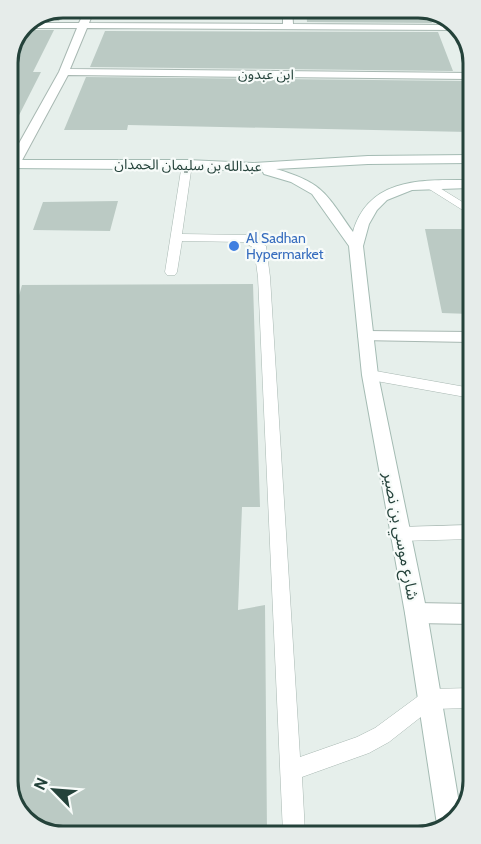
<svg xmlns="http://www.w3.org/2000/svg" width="481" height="844" font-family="Cabin,'Noto Sans Arabic',sans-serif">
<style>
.building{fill:#bbcac4}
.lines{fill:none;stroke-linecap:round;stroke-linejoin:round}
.lane-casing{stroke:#a8b8b2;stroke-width:1}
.street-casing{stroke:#a8b8b2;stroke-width:2}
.secondary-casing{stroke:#a4bbb3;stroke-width:2}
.lane{fill:#fff;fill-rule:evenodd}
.street{fill:#fff;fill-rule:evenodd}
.secondary{fill:#fff;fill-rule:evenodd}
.shop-dot{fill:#3f7fe0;stroke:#f7fbf9;stroke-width:2}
.labels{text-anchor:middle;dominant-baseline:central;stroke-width:4.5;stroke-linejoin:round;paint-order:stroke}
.far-street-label{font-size:14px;fill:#24423a;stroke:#f7fbf9}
.far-shop-label{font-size:14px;fill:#366cbe;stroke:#f7fbf9;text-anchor:start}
.street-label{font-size:16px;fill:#24423a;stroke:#f7fbf9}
.rim{fill:none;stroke:#24423a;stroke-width:3}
</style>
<rect width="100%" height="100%" fill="#e6efeb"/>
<!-- building -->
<path class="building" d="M 63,8 L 65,8 L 59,21 L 30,21 Z
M 306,8 L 422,8 L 428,11 L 432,23 L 307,22 Z
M 21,30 L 54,30 L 33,72 L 41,72 L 8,137 L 8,59 Z
M 105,31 L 438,32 L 453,71 L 90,67 Z
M 86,77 L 468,81 L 469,132 L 128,125 L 127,130 L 64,130 Z
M 118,201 L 110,231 L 33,230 L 43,202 Z
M 425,229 L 469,229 L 470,314 L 442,313 Z
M 253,284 L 260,507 L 242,507 L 238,610 L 265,605 L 267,833 L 59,836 L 32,827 L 13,806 L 10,328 L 22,285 Z"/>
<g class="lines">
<!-- lane casing -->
<g class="lane-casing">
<path id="lane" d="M 14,161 L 19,164 L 13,178 L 8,181 L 8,165 Z
M 187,161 L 192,164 L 182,234 L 246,235 L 266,246 L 270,277 L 300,757 L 357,737 L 375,728 L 428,689 L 473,688 L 473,708 L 431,709 L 389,742 L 369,753 L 302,777 L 305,833 L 283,833 L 258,277 L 254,248 L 244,242 L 182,241 L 177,272 L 175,275 L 167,275 L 165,272 L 182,164 Z
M 430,182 L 469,206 L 469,214 L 426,187 L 425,185 Z
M 370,370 L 471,388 L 471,398 L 365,379 L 363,375 L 365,371 Z
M 472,525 L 472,539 L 400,541 L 394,539 L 391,534 L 394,529 L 400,527 Z"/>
</g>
<!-- street casing -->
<g class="street-casing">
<path id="street" d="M 86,8 L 95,8 L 89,23 L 283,24 L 283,8 L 292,8 L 293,24 L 448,25 L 456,30 L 87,28 L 70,69 L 468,73 L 468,79 L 68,75 L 20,164 L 14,168 L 10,167 L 8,163 L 59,72 L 77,28 L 22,28 L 24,23 L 79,23 Z
M 461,34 L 468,38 L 468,48 L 465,47 L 459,36 Z
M 366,331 L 470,332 L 470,342 L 360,340 L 358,336 L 360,332 Z
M 416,603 L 472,604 L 472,624 L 416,623 L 408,620 L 405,613 L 408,606 Z"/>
</g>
<!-- secondary casing -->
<g class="secondary-casing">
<path id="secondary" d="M 469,155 L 469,163 L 368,164 L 276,169 C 324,183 326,194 353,232 C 369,177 422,180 469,180 L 469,188 L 412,190 L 387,200 L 377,210 L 369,224 L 363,246 L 378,375 L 427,613 L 461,815 L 443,831 L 438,831 L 405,613 L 362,375 L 349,246 L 312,194 L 291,182 L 264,174 L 262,170 L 8,168 L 8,160 L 187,160 L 253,163 L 368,156 Z"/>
</g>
<!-- lane -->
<use href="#lane" class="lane"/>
<!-- street -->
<use href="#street" class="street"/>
<!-- secondary -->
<use href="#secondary" class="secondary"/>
</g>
<!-- markers -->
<circle class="shop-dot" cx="234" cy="246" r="6"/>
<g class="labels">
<!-- far-street labels -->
<g class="far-street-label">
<text transform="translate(266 74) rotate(1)">ابن عبدون</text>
<text transform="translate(188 165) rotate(1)">عبدالله بن سليمان الحمدان</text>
</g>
<!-- far-shop labels -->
<g class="far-shop-label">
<text x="246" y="238">Al Sadhan<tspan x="246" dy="16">Hypermarket</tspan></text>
</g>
<!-- street labels -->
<g class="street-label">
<text transform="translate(401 536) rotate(79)">شارع موسي بن نصير</text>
</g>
</g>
<!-- crop -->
<path d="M0 0H481V844H0ZM63 18H418A45 45 0 0 1 463 63V781A45 45 0 0 1 418 826H63A45 45 0 0 1 18 781V63A45 45 0 0 1 63 18Z" fill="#e6ecea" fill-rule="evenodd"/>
<path class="rim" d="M63 18H418A45 45 0 0 1 463 63V781A45 45 0 0 1 418 826H63A45 45 0 0 1 18 781V63A45 45 0 0 1 63 18Z"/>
<!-- north arrow -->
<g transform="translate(54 790) rotate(295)" stroke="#f7fbf9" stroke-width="4.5" paint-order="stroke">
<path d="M0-4.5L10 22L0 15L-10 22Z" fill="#24423a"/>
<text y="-9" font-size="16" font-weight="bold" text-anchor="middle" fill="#24423a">N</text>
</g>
</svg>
